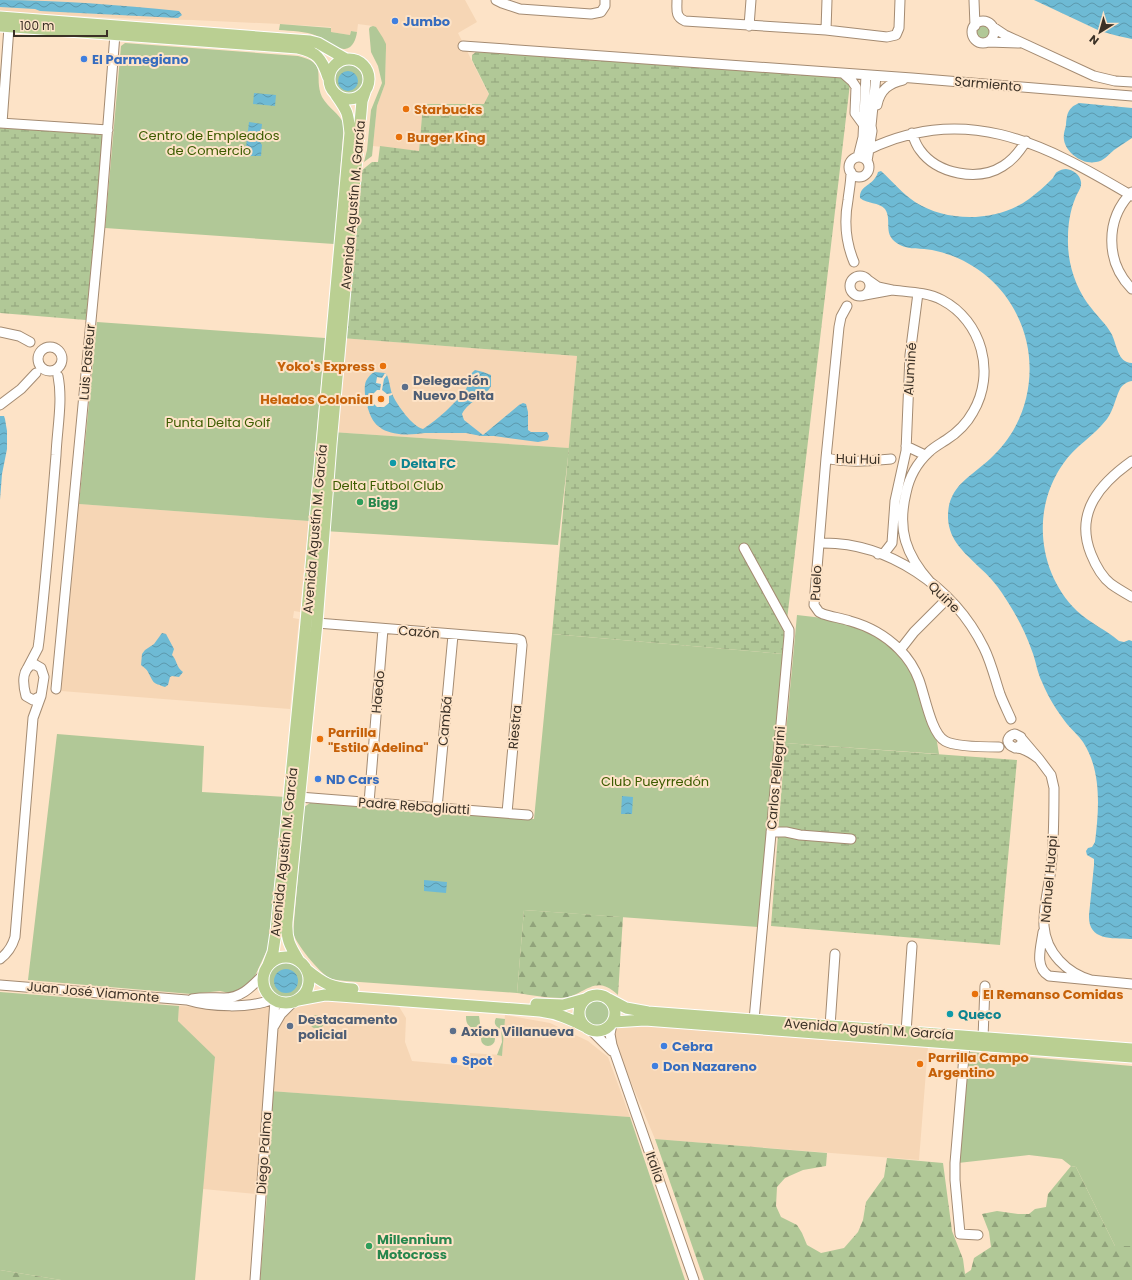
<svg xmlns="http://www.w3.org/2000/svg" width="1132" height="1280" font-family="Poppins,sans-serif">
<style>
.built{fill:#f6d6b5}
.green{fill:#b1c897}
.forest{fill:url(#forest-firs)}
.wetland{fill:url(#wetland-marsh)}
.water{fill:url(#water-waves)}
.pier{fill:#fde3c7}
.lines{fill:none;stroke-linecap:round;stroke-linejoin:round}
.minor-casing{stroke:#a48b72;stroke-width:11}
.major-casing{stroke:#fff;stroke-width:13}
.minor{stroke:#fff;stroke-width:9}
.major{stroke:#bacf92;stroke-width:11}
.shop-dot{fill:#3f7fe0;stroke:#fde3c7;stroke-width:1.5}
.food-dot{fill:#e8710a;stroke:#fde3c7;stroke-width:1.5}
.service-dot{fill:#5c6f8a;stroke:#fde3c7;stroke-width:1.5}
.culture-dot{fill:#0f9aa8;stroke:#fde3c7;stroke-width:1.5}
.leisure-dot{fill:#2e9e5b;stroke:#fde3c7;stroke-width:1.5}
.labels{text-anchor:middle;dominant-baseline:central;stroke-width:4;stroke-linejoin:round;paint-order:stroke}
.shop-label{font-size:13px;font-weight:bold;fill:#366cbe;stroke:#fde3c7;text-anchor:start}
.street-label{font-size:13px;fill:#3b3126;stroke:#fde3c7}
.food-label{font-size:13px;font-weight:bold;fill:#c56008;stroke:#fde3c7;text-anchor:start}
.park-label{font-size:13px;fill:#3d5c00;stroke:#fde3c7}
.service-label{font-size:13px;font-weight:bold;fill:#4e5e75;stroke:#fde3c7;text-anchor:start}
.culture-label{font-size:13px;font-weight:bold;fill:#0d838f;stroke:#fde3c7;text-anchor:start}
.leisure-label{font-size:13px;font-weight:bold;fill:#27864d;stroke:#fde3c7;text-anchor:start}
</style>
<defs>
<pattern id="forest-firs" width="22" height="20" patternUnits="userSpaceOnUse"><rect width="22" height="20" fill="#b1c897"/><path d="M5 1l3.5 6h-7zM16 11l3.5 6h-7z" fill="#91a37b"/></pattern>
<pattern id="wetland-marsh" width="20" height="14" patternUnits="userSpaceOnUse"><rect width="20" height="14" fill="#b1c897"/><path d="M1 5h8M5 5V1M11 12h8M15 12V8" fill="none" stroke="#91a37b"/></pattern>
<pattern id="water-waves" width="16" height="10" patternUnits="userSpaceOnUse"><rect width="16" height="10" fill="#6ebad4"/><path d="M0 5q4-4 8 0t8 0" fill="none" stroke="#5c98ac"/></pattern>
</defs>
<rect width="100%" height="100%" fill="#fde3c7"/>
<!-- built -->
<path class="built" d="M 0,0 L 465,0 L 477,22 L 458,33 L 489,95 L 484,104 L 423,104 L 419,151 L 373,146 L 377,106 L 385,84 L 386,48 L 376,28 L 373,26 L 358,24 L 357,32 L 351,31 L 350,35 L 331,32 L 331,27 L 280,24 L 193,20 L 139,19 L 0,12 Z
M 341,338 L 577,356 L 569,448 L 332,432 Z
M 79,504 L 309,521 L 300,612 L 294,611 L 293,618 L 299,619 L 290,709 L 61,691 Z
M 315,1000 L 398,1005 L 406,1018 L 405,1042 L 412,1061 L 469,1066 L 470,1053 L 502,1055 L 505,1015 L 550,1023 L 588,1041 L 608,1057 L 630,1117 L 270,1091 L 276,1032 L 280,1021 L 296,1008 L 305,1003 Z
M 262,1005 L 267,1006 L 272,1010 L 256,1194 L 203,1189 L 215,1058 L 178,1021 L 179,1006 L 242,1010 Z
M 620,1022 L 928,1046 L 919,1160 L 655,1139 L 612,1037 L 614,1028 Z"/>
<!-- green -->
<path class="green" d="M 280,24 L 331,28 L 331,32 L 350,35 L 351,31 L 357,32 C 356,39 353,48 345,49 C 337,50 324,39 317,36 C 305,31 292,31 279,30 Z
M975 33a8 8 0 1 1 16 0a8 8 0 1 1-16 0Z
M 373,26 L 376,27 L 383,38 L 386,44 L 386,48 L 385,84 L 377,106 L 372,156 L 364,162 L 367,150 L 371,110 L 382,83 L 378,66 L 371,52 L 369,29 L 370,27 Z
M 125,43 L 298,56 C 329,63 313,76 322,97 C 328,108 339,113 344,124 L 334,244 L 105,228 L 121,46 Z
M333 80a15 15 0 1 1 30 0a15 15 0 1 1-30 0Z
M 97,322 L 325,338 L 309,521 L 79,504 Z
M 332,432 L 569,448 L 558,545 L 324,531 Z
M 797,615 L 840,620 L 880,636 L 905,661 L 916,678 L 936,736 L 939,754 L 785,743 Z
M 552,634 L 783,654 L 758,927 L 524,910 L 517,993 L 345,981 C 340,980 334,980 329,978 C 319,972 296,944 293,933 L 304,807 L 310,803 L 534,819 Z
M 57,734 L 204,746 L 202,792 L 286,797 L 273,937 L 255,976 L 247,987 L 239,992 L 229,993 L 220,991 L 191,994 L 28,980 Z
M268 981a18 18 0 1 1 36 0a18 18 0 1 1-36 0Z
M 0,992 L 179,1006 L 178,1021 L 215,1057 L 195,1280 L 61,1280 L 0,1270 Z
M583 1011a14 14 0 1 1 28 0a14 14 0 1 1-28 0Z
M310 1022a7 7 0 1 1 14 0a7 7 0 1 1-14 0Z
M 466,1016 L 479,1016 L 480,1023 L 479,1026 L 472,1028 C 467,1025 466,1022 466,1016 Z
M 496,1018 L 505,1019 L 502,1056 L 497,1055 L 502,1042 L 501,1029 C 496,1027 493,1023 496,1018 Z
M481 1039a7 7 0 1 1 14 0a7 7 0 1 1-14 0Z
M 970,1052 L 1132,1066 L 1132,1246 L 1115,1246 L 1076,1167 L 1071,1166 L 1062,1159 L 1029,1155 L 958,1163 Z
M 270,1091 L 630,1117 L 685,1280 L 260,1280 L 267,1195 Z"/>
<!-- forest -->
<path class="forest" d="M 524,910 L 623,917 L 618,995 C 594,972 585,997 561,998 C 547,998 531,995 517,993 Z
M 655,1139 L 827,1153 L 826,1166 L 803,1170 L 785,1178 L 777,1187 L 776,1206 L 781,1217 L 797,1225 L 802,1233 L 807,1245 L 821,1253 L 844,1248 L 858,1232 L 863,1220 L 866,1202 L 884,1177 L 887,1158 L 943,1163 L 952,1231 L 963,1259 L 965,1274 L 971,1270 L 974,1258 L 991,1247 L 989,1232 L 982,1214 L 997,1211 L 1018,1214 L 1029,1214 L 1035,1209 L 1046,1207 L 1048,1194 L 1071,1166 L 1076,1167 L 1115,1246 L 1132,1246 L 1132,1280 L 704,1280 Z
M 0,1270 L 61,1280 L 0,1280 Z"/>
<!-- wetland -->
<path class="wetland" d="M 476,52 L 851,75 L 783,654 L 552,634 L 577,356 L 341,338 L 361,171 L 372,162 L 378,162 L 380,146 L 419,151 L 423,104 L 484,104 L 489,94 L 472,60 L 472,55 Z
M 0,128 L 104,134 L 86,320 L 0,313 Z
M 785,743 L 1017,760 L 1000,945 L 771,926 Z"/>
<!-- water -->
<path class="water" d="M 0,0 C 60,0 119,5 179,11 L 182,15 L 178,18 L 40,11 L 35,9 L 0,7 Z
M 1034,0 L 1132,0 L 1132,39 L 1118,36 L 1100,31 Z
M338 81a10 10 0 1 1 20 0a10 10 0 1 1-20 0Z
M 254,93 L 276,95 L 275,106 L 253,104 Z
M 1079,103 L 1132,108 L 1132,138 C 1126,142 1120,146 1114,150 C 1108,155 1104,161 1096,162 C 1083,165 1066,153 1064,140 C 1063,134 1065,130 1066,125 C 1067,113 1068,108 1079,103 Z
M 249,122 L 262,124 L 260,142 L 262,145 L 261,156 L 245,156 Z
M 1066,169 C 1073,170 1080,174 1081,182 C 1082,188 1077,193 1075,199 C 1070,211 1068,225 1068,238 C 1067,263 1076,290 1092,309 C 1098,317 1106,324 1111,333 C 1117,343 1117,363 1132,363 L 1132,381 C 1128,381 1122,385 1120,389 C 1115,399 1114,409 1107,419 C 1094,436 1075,446 1063,464 C 1031,509 1038,573 1077,611 C 1090,623 1106,630 1119,641 L 1124,642 L 1129,640 L 1132,641 L 1132,939 L 1130,939 C 1111,938 1088,941 1089,915 L 1094,865 L 1094,859 L 1087,855 L 1086,851 L 1088,848 L 1092,847 L 1095,842 C 1099,810 1102,771 1083,742 C 1079,736 1072,730 1067,724 C 1057,711 1048,697 1042,682 C 1037,672 1036,661 1032,651 C 1025,630 1014,611 1002,593 C 996,584 988,575 980,568 C 965,553 949,541 948,518 C 947,484 974,476 994,455 C 1031,419 1040,361 1017,315 C 1001,281 968,257 932,250 C 922,248 909,250 900,245 C 881,235 893,221 885,209 C 879,202 867,204 860,198 C 859,185 874,186 878,172 L 881,171 C 893,182 902,193 915,202 C 948,223 997,222 1029,199 C 1037,193 1045,186 1052,179 C 1054,177 1055,173 1057,172 C 1060,170 1063,169 1066,169 Z
M 475,370 L 483,372 L 491,375 L 491,386 C 487,396 469,400 462,414 L 464,420 L 483,435 L 519,405 L 523,403 L 526,404 L 528,412 L 528,430 L 531,432 L 547,432 L 549,436 L 548,440 L 538,442 L 494,436 L 481,436 L 466,433 L 425,433 C 411,435 395,436 382,429 C 380,427 376,425 375,423 C 368,415 362,390 366,381 C 368,377 371,374 374,372 L 385,373 L 387,375 C 390,382 390,390 393,396 C 398,406 412,426 423,429 C 438,419 455,404 466,389 C 470,382 468,375 475,370 Z
M 0,416 L 4,416 L 5,419 L 7,431 L 7,449 L 2,474 L 0,500 Z
M 162,633 L 166,634 L 174,649 L 172,655 C 177,660 176,667 183,672 L 179,677 L 172,676 L 170,677 L 168,685 L 165,687 C 152,682 155,685 148,672 C 147,669 143,667 141,665 L 142,654 L 145,650 L 154,644 Z
M 622,796 L 633,797 L 632,814 L 621,814 Z
M 424,880 L 447,882 L 446,893 L 424,891 Z
M274 981a12 12 0 1 1 24 0a12 12 0 1 1-24 0Z"/>
<!-- pier -->
<path class="pier" d="M 385,373 L 387,375 L 384,379 L 382,390 L 387,394 L 392,393 L 392,395 L 389,396 L 389,403 L 384,407 L 377,407 L 372,402 L 367,407 L 367,405 L 372,399 L 372,395 L 377,390 L 380,390 L 381,384 L 376,383 L 377,377 L 382,378 Z"/>
<g class="lines">
<!-- minor casing -->
<g class="minor-casing">
<path id="minor" d="M 496,0 L 502,3 L 520,9 L 591,14 L 601,12 L 605,6 L 605,0
M 677,0 C 677,10 675,17 685,21 L 826,30 L 887,37 L 896,35 L 899,28 L 900,0
M 974,0 L 975,26
M972 32a11 11 0 1 1 22 0a11 11 0 1 1-22 0Z
M 749,26 L 751,0
M 993,27 L 1005,35 L 1094,76 L 1115,81 L 1132,82
M 826,30 L 827,0
M 988,42 L 1019,43
M 463,46 L 912,78 L 1132,96
M 844,74 L 852,81 L 856,87 L 855,113 L 863,124
M 877,105 C 880,90 889,83 903,80
M 0,123 L 108,130
M 2,123 L 9,27
M 912,133 C 914,139 916,145 920,150 C 937,174 978,182 1003,166 C 1013,160 1020,151 1026,141
M 859,154 C 963,100 1041,142 1132,196
M 858,157 L 863,137 L 866,75
M849 167a10 10 0 1 1 20 0a10 10 0 1 1-20 0Z
M 867,161 L 872,131 L 871,126 L 876,76
M 851,172 C 851,182 849,191 848,200 C 844,221 846,243 854,262
M 1132,192 C 1105,219 1105,262 1132,289
M850 286a10 10 0 1 1 20 0a10 10 0 1 1-20 0Z
M 892,290 C 908,292 927,292 942,300 C 982,321 996,373 973,412 C 967,423 957,433 946,440 C 940,444 934,447 929,452 C 917,463 909,478 906,493 C 897,530 906,555 930,582
M 865,295 L 892,290 L 878,287 L 868,280
M 847,306 L 841,317 L 839,327 L 826,458 L 814,605 L 819,612 L 823,614 C 832,617 841,618 850,621 C 868,626 886,636 899,649 C 908,658 915,669 919,680 C 925,696 931,733 945,741 C 955,747 987,747 999,747
M 0,332 L 19,336 L 30,342
M38 359a12 12 0 1 1 24 0a12 12 0 1 1-24 0Z
M 0,405 L 21,389 L 36,373
M 906,446 L 925,455
M 826,458 C 848,463 868,461 891,459
M 1132,461 C 1101,483 1074,512 1091,554 C 1095,564 1102,577 1111,584 C 1118,589 1125,593 1132,597
M 819,543 C 888,541 954,587 984,648 C 991,662 995,679 1000,694 C 1003,702 1007,710 1011,719
M 744,548 L 789,630 L 789,636 L 754,1020
M 878,554 L 885,552 L 892,543 L 895,501 L 906,451 L 910,355 L 918,293
M 317,623 L 517,639 L 521,640 L 522,645 L 507,813
M 900,650 L 914,632 L 948,598
M 34,664 L 41,668 L 44,677 L 41,696 L 33,700 L 26,696 C 23,685 21,668 34,664 Z
M 27,669 L 38,648 L 39,641 C 46,579 51,517 56,455 C 57,429 63,401 58,376
M 56,689 L 100,226 L 115,34
M 1015,748 L 1021,745 L 1022,741 L 1021,737 L 1015,734 C 1010,735 1005,740 1010,745 C 1013,748 1018,748 1022,749 C 1028,751 1034,755 1039,759 L 1022,739
M 1039,759 L 1051,775 L 1054,788 C 1054,815 1054,842 1051,868 C 1049,887 1043,907 1044,926 C 1046,953 1067,973 1091,980
M 299,797 L 528,815
M 369,803 L 383,629
M 437,808 L 453,635
M 771,832 L 786,832 L 800,835 L 851,839
M 1043,932 C 1041,947 1034,967 1049,976 L 1132,984
M 0,959 C 8,953 12,947 15,937 L 33,718 L 41,696
M 0,985 L 187,1000 C 210,1007 250,1009 273,999
M 192,999 C 203,997 213,998 224,998 C 242,998 252,986 264,974
M 612,1024 L 610,1034 L 612,1045 L 694,1280
M 274,1026 L 281,1014 L 294,1001
M 830,1026 L 835,954
M 590,1029 L 612,1051
M 906,1032 L 912,946
M 983,1038 L 985,986
M 965,1044 L 955,1163 L 955,1180 L 960,1234 L 978,1235
M 255,1280 L 275,1000"/>
</g>
<!-- major casing -->
<g class="major-casing">
<path id="major" d="M 0,17 L 310,41 L 318,43 L 346,59
M 0,26 L 298,48 C 317,52 322,59 328,77
M329 79a20 20 0 1 1 40 0a20 20 0 1 1-40 0Z
M263 980a23 23 0 1 1 46 0a23 23 0 1 1-46 0Z
M 299,961 C 290,946 286,940 287,922 L 317,623 L 331,444 L 362,101 L 365,92
M 268,965 L 273,952 L 276,932 L 306,622 L 350,133 C 348,113 348,112 336,95
M 307,970 C 324,984 332,988 353,989
M579 1013a18 18 0 1 1 36 0a18 18 0 1 1-36 0Z
M 609,999 L 626,1008 L 648,1012 L 1132,1049
M 298,1000 L 325,995 L 340,996 L 540,1011 C 557,1013 570,1019 586,1027
M 536,1004 L 563,1005 L 585,999
M 613,1022 L 645,1020 L 1132,1057"/>
</g>
<!-- minor -->
<use href="#minor" class="minor"/>
<!-- major -->
<use href="#major" class="major"/>
</g>
<!-- markers -->
<g class="shop-dot">
<circle cx="395" cy="21" r="4"/>
<circle cx="84" cy="59" r="4"/>
<circle cx="318" cy="779" r="4"/>
<circle cx="664" cy="1046" r="4"/>
<circle cx="454" cy="1060" r="4"/>
<circle cx="655" cy="1066" r="4"/>
</g>
<g class="food-dot">
<circle cx="406" cy="109" r="4"/>
<circle cx="399" cy="137" r="4"/>
<circle cx="383" cy="366" r="4"/>
<circle cx="381" cy="399" r="4"/>
<circle cx="320" cy="739" r="4"/>
<circle cx="975" cy="994" r="4"/>
<circle cx="920" cy="1064" r="4"/>
</g>
<g class="service-dot">
<circle cx="405" cy="387" r="4"/>
<circle cx="290" cy="1026" r="4"/>
<circle cx="453" cy="1031" r="4"/>
</g>
<g class="culture-dot">
<circle cx="393" cy="463" r="4"/>
<circle cx="950" cy="1014" r="4"/>
</g>
<g class="leisure-dot">
<circle cx="360" cy="502" r="4"/>
<circle cx="369" cy="1246" r="4"/>
</g>
<g class="labels">
<!-- shop labels -->
<g class="shop-label">
<text x="403" y="21">Jumbo</text>
<text x="92" y="59">El Parmegiano</text>
<text x="326" y="779">ND Cars</text>
<text x="672" y="1046">Cebra</text>
<text x="462" y="1060">Spot</text>
<text x="663" y="1066">Don Nazareno</text>
</g>
<!-- street labels -->
<g class="street-label">
<text transform="translate(988 84) rotate(5)">Sarmiento</text>
<text transform="translate(353 205) rotate(-85)">Avenida Agustín M. García</text>
<text transform="translate(87 362) rotate(-85)">Luis Pasteur</text>
<text transform="translate(910 369) rotate(-86)">Aluminé</text>
<text transform="translate(858 459) rotate(1)">Hui Hui</text>
<text transform="translate(315 529) rotate(-85)">Avenida Agustín M. García</text>
<text transform="translate(816 583) rotate(-87)">Puelo</text>
<text transform="translate(944 597) rotate(44)">Quiñe</text>
<text transform="translate(419 632) rotate(5)">Cazón</text>
<text transform="translate(378 692) rotate(-85)">Haedo</text>
<text transform="translate(445 721) rotate(-85)">Cambá</text>
<text transform="translate(515 727) rotate(-85)">Riestra</text>
<text transform="translate(776 778) rotate(-85)">Carlos Pellegrini</text>
<text transform="translate(414 806) rotate(4)">Padre Rebagliatti</text>
<text transform="translate(284 852) rotate(-84)">Avenida Agustín M. García</text>
<text transform="translate(1049 879) rotate(-85)">Nahuel Huapi</text>
<text transform="translate(93 992) rotate(5)">Juan José Viamonte</text>
<text transform="translate(869 1029) rotate(4)">Avenida Agustín M. García</text>
<text transform="translate(264 1153) rotate(-86)">Diego Palma</text>
<text transform="translate(655 1167) rotate(71)">Italia</text>
</g>
<!-- food labels -->
<g class="food-label">
<text x="414" y="109">Starbucks</text>
<text x="407" y="137">Burger King</text>
<text x="375" y="366" text-anchor="end">Yoko's Express</text>
<text x="373" y="399" text-anchor="end">Helados Colonial</text>
<text x="328" y="732">Parrilla<tspan x="328" dy="15">"Estilo Adelina"</tspan></text>
<text x="983" y="994">El Remanso Comidas</text>
<text x="928" y="1057">Parrilla Campo<tspan x="928" dy="15">Argentino</tspan></text>
</g>
<!-- park labels -->
<g class="park-label">
<text x="209" y="135">Centro de Empleados<tspan x="209" dy="15">de Comercio</tspan></text>
<text x="218" y="422">Punta Delta Golf</text>
<text x="388" y="485">Delta Futbol Club</text>
<text x="655" y="781">Club Pueyrredón</text>
</g>
<!-- service labels -->
<g class="service-label">
<text x="413" y="380">Delegación<tspan x="413" dy="15">Nuevo Delta</tspan></text>
<text x="298" y="1019">Destacamento<tspan x="298" dy="15">policial</tspan></text>
<text x="461" y="1031">Axion Villanueva</text>
</g>
<!-- culture labels -->
<g class="culture-label">
<text x="401" y="463">Delta FC</text>
<text x="958" y="1014">Queco</text>
</g>
<!-- leisure labels -->
<g class="leisure-label">
<text x="368" y="502">Bigg</text>
<text x="377" y="1239">Millennium<tspan x="377" dy="15">Motocross</tspan></text>
</g>
</g>
<!-- north arrow -->
<g transform="translate(1100 32) rotate(217)" stroke="#fde3c7" stroke-width="3" paint-order="stroke">
<path d="M0-3L7 15L0 10L-7 15Z" fill="#3b3126"/>
<text y="-6" font-size="11" font-weight="bold" text-anchor="middle" fill="#3b3126">N</text>
</g>
<!-- scale -->
<path d="M14 30v6h93v-6" fill="none" stroke="#3b3126" stroke-width="2"/>
<text x="20" y="30" font-size="12" fill="#3b3126" stroke="#fde3c7" stroke-width="3" paint-order="stroke">100 m</text>
</svg>
